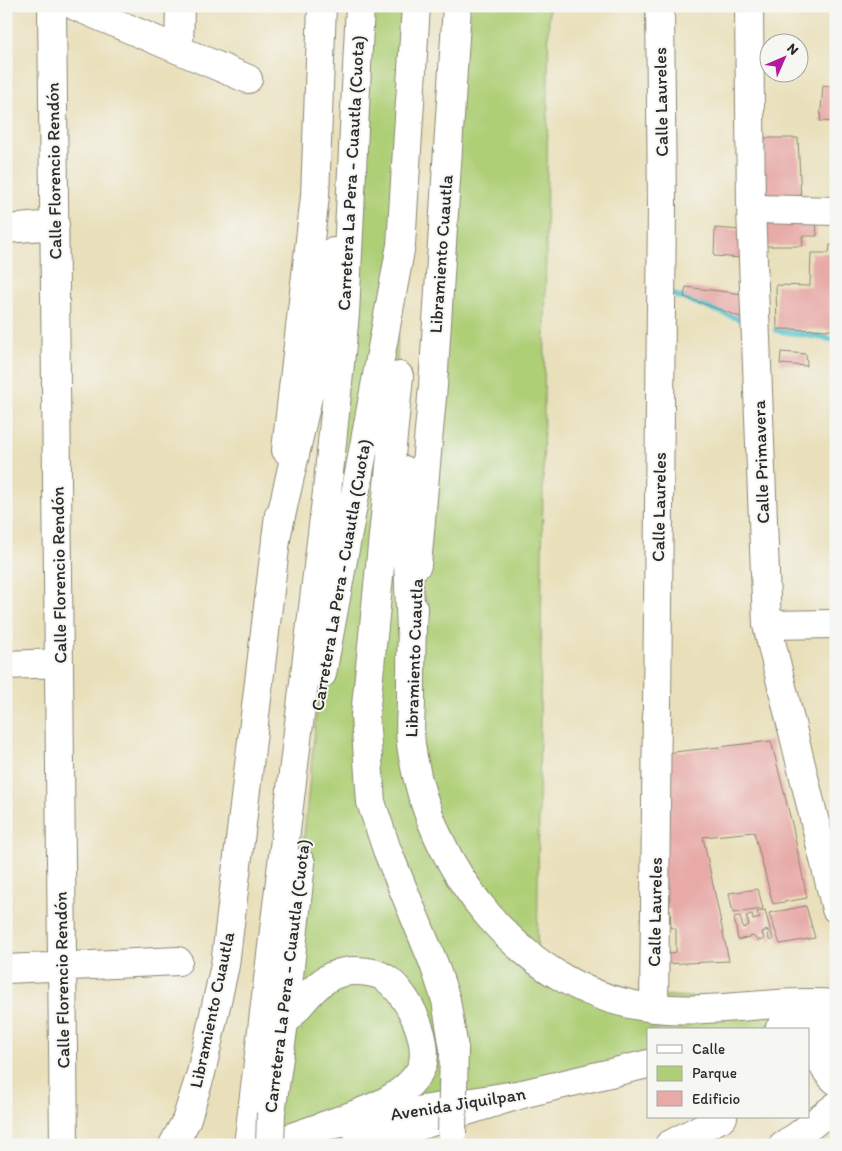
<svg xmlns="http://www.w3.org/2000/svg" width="842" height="1151" font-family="Itim,sans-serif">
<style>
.green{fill:#afcf77;stroke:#6d7d51}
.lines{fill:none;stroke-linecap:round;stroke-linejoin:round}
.stream{stroke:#56c3cd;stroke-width:6}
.building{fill:#e7aaa7}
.minor-casing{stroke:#8a8673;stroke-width:30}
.major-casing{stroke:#8a8673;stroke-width:30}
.highway-casing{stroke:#8a8673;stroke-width:30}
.minor{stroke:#fff;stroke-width:28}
.major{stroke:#fff;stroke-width:28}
.highway{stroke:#fff;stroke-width:28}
.highway-bridge-casing{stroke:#8a8673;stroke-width:30;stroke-linecap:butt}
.highway-bridge{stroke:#fff;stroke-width:28}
.labels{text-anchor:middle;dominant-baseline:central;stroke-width:4;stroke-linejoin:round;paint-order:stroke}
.street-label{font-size:18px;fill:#2b2b2b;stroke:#f6f6f2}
</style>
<rect width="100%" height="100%" fill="#f6f6f2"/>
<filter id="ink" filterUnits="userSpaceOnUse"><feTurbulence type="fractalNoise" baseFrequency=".02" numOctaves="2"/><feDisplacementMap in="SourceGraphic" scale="10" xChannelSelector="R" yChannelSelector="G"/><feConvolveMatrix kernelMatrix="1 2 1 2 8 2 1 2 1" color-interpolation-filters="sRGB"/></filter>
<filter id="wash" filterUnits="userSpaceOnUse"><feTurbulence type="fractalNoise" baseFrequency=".0096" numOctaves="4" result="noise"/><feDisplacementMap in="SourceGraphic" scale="20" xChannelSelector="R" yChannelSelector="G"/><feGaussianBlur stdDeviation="1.12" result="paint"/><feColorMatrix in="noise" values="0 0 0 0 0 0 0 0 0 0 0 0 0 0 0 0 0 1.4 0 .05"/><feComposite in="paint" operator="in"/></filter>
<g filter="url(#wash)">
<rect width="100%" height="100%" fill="#e9e0bb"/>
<!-- green -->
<path class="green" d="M 360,6 L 416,6 L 401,245 L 311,666 Z
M 454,6 L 549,6 L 537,962 L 502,933 L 422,795 L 411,631 Z
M 398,278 L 397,380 L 409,745 L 463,887 L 582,991 L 836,1005 L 836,1081 L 820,1030 L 648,1030 L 648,1062 L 273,1143 L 318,697 Z"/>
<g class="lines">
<!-- stream -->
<path class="stream" d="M 669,293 L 748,322
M 776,330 L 836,340"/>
</g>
<g id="blocks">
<!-- building -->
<path class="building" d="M 823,85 L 836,87 L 836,122 L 820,121 Z
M 763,138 L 798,138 L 801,200 L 761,199 Z
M 816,217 L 817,236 L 802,236 L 803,246 L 759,246 L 759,221 Z
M 715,228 L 741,230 L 742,258 L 714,256 Z
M 830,245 L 836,245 L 836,330 L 777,329 L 776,285 L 810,286 L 811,253 L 829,253 Z
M 686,287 L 752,295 L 752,321 L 684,297 Z
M 781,352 L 806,354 L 807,366 L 780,364 Z
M 771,741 L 793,828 L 807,898 L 773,904 L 754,832 L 703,837 L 729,961 L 663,964 L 662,955 L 676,952 L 676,929 L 671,927 L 670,909 L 661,909 L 657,754 Z
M 758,889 L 763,909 L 733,913 L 729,893 Z
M 806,906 L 815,938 L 780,944 L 769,913 Z
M 765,910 L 773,940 L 769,940 L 768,930 L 762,932 L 764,940 L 757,940 L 753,936 L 738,940 L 734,917 L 740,916 L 743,928 L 749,925 L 746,916 L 752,914 L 753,920 L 760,918 L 757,912 Z"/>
</g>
</g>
<g filter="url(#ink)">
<use href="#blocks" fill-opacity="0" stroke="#8a8673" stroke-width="1"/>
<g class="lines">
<!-- minor casing -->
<g class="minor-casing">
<path id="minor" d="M 52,6 L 64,1145
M 75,6 L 248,79
M 749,6 L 751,209 L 767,625 L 836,909
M 179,50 L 180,6
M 751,209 L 836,211
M 6,229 L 55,225
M 767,625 L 836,624
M 6,665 L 59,663
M 6,969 L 178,961
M 654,1008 L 662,206 L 660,6
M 669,1145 L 723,1117"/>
</g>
<!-- major casing -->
<g class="major-casing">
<path id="major" d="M 286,450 L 315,196 L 322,6
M 417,565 L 433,386 L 457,6
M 413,608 C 411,638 411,668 411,699 C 411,713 409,729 411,744 C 427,867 524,995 655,1008 C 715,1014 776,999 836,1004
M 831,1011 C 815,1038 811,1058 836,1081
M 779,1030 L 832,1011
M 173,1145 L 186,1121 L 201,1073 L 225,965 L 279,515
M 269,1145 L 324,1126 L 522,1094 L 648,1064
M 783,1145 L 796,1137 L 836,1106"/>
</g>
<!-- highway casing -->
<g class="highway-casing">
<path id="highway" d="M 399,376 L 365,716 L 369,774 L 371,802 L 387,850 L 434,964 L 446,1000 L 454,1049
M 404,470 L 411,631
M 276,538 L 311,384 L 333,252
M 322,674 L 401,245 L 416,6
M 284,1023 C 301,1005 319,976 344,972 C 356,970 375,971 385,978 C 408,992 435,1048 419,1072 C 399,1104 356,1113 324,1126
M 271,1113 L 284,1023 L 301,863
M 248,1145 L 327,492 L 345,314 L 360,6
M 357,1145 L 522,1094"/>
</g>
<!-- minor -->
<use href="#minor" class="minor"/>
<!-- major -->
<use href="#major" class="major"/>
<!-- highway -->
<use href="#highway" class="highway"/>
<!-- highway-bridge casing -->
<g class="highway-bridge-casing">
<path id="highway-bridge" d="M 452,1133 L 454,1049
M 270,1145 L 271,1113"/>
</g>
<!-- highway-bridge -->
<use href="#highway-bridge" class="highway-bridge"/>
</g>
</g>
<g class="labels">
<!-- street labels -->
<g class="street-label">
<text transform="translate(661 102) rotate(-91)">Calle Laureles</text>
<text transform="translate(54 171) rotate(-91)">Calle Florencio Rendón</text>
<text transform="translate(351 173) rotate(-87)">Carretera La Pera - Cuautla (Cuota)</text>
<text transform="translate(441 254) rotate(-86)">Libramiento Cuautla</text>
<text transform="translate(761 462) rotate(-92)">Calle Primavera</text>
<text transform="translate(659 507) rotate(-89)">Calle Laureles</text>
<text transform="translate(59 575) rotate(-91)">Calle Florencio Rendón</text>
<text transform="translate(341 575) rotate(-80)">Carretera La Pera - Cuautla (Cuota)</text>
<text transform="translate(414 658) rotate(-88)">Libramiento Cuautla</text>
<text transform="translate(655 912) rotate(-89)">Calle Laureles</text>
<text transform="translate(287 976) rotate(-83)">Carretera La Pera - Cuautla (Cuota)</text>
<text transform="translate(62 980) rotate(-91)">Calle Florencio Rendón</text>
<text transform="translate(212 1010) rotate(-78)">Libramiento Cuautla</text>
<text transform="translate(458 1104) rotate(-9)">Avenida Jiquilpan</text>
</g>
</g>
<!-- margin -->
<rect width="842" height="1151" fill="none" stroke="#f6f6f2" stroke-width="25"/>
<!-- legend -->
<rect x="647" y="1028" width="162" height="90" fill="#f6f6f2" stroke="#a5a5a2"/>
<rect x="657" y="1045" width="25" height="8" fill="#ffffff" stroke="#a5a5a2"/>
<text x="692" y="1054" font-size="15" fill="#2b2b2b">Calle</text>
<rect x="657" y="1066" width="25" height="15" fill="#afcf77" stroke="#a5a5a2"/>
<text x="692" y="1078" font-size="15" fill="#2b2b2b">Parque</text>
<rect x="657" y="1091" width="25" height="15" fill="#e7aaa7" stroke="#a5a5a2"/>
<text x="692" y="1104" font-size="15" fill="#2b2b2b">Edificio</text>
<!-- north arrow -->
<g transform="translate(784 58) rotate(45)"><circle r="24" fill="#f6f6f2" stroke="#a5a5a2"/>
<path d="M0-4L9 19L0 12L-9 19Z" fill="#b5179e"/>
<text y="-8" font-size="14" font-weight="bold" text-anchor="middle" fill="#2b2b2b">N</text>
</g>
</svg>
